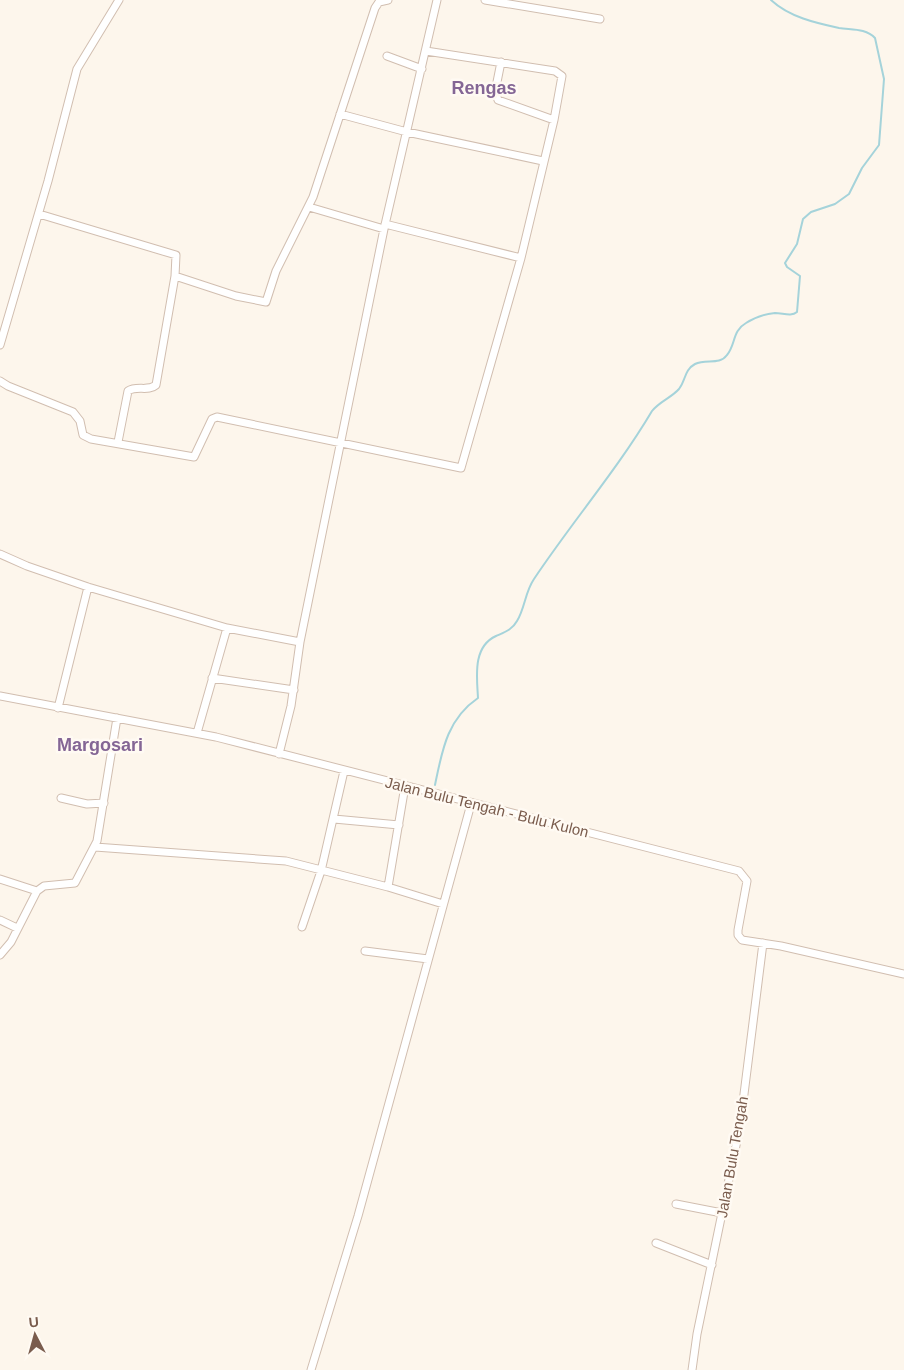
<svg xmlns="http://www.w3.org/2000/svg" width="904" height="1370" font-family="Helvetica,sans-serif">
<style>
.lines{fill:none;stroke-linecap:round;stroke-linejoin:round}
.stream{stroke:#a5d3da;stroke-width:2}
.minor-casing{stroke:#d1beb0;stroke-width:9}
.minor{stroke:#fff;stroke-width:7}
.labels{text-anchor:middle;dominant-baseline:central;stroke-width:5;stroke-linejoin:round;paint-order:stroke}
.street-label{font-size:15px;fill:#7a5c4d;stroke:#fffaf3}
.quarter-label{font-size:18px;font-weight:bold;fill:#846695;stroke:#fffaf3}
</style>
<rect width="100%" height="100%" fill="#fdf6ec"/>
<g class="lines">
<!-- stream -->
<path class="stream" d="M 435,785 C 442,751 447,719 478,698 C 477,678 472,647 496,636 C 505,632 512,630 517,621 C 525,608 525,592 534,579 C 572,522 617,470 652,411 C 660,401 671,398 679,389 C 686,380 684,370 695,364 C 706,358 719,366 727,355 C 736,344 732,331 746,323 C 755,317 765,314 775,313 C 783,313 791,317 797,312 L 800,276 L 787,267 L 785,263 L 797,244 L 803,219 L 811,212 L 835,204 L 849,194 L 862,168 L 879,145 L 884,79 L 875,38 C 866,28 851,30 839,28 C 816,23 789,17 771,0"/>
<!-- minor casing -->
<g class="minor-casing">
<path id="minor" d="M 485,0 L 600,19
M 387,56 L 422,69
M 501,62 L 495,92 L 498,100 L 554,120
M 340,114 L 407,132 L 543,161
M 309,207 L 384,229
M 39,214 L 176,255 L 175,276 L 156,385 C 148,392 137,385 128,391 L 118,442
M 385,224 L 521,258
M 175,276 L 236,296 L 266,302 L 276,271 L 313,197 L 375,8 L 379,2 L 388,0
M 0,345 L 48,181 L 77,69 L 119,0
M 0,381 L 8,386 L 73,412 L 80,421 L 83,435 L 91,439 L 194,457 L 212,419 L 217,417 L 461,468 L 521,258 L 554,120 L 562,76 L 555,71 L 426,51
M 0,554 L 27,566 L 88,587 L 227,628 L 300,642
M 212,678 L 294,690
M 0,696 L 216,737 L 739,871 L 747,881 L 738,930 L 738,935 L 742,940 L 781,946 L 904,974
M 58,708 L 88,587
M 197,733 L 227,628
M 279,754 L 291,706 L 300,642 L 384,229 L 437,0
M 61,798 L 87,804 L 104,803
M 334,819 L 399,825
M 95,847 L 286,861 L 388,887 L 443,904
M 0,879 L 37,891
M 388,887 L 405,786
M 0,920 L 17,928
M 302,927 L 321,871 L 344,771
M 365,951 L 428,959
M 0,955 L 11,942 L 37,891 L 44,886 L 75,883 L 97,841 L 117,718
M 676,1204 L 722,1213
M 656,1243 L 712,1265
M 311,1370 L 358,1216 L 471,804
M 692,1370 L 697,1334 L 740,1126 L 763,943"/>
</g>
<!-- minor -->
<use href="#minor" class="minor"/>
</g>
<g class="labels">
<!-- street labels -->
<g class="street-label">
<text transform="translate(487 807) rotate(14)">Jalan Bulu Tengah - Bulu Kulon</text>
<text transform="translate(732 1157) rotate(-80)">Jalan Bulu Tengah</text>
</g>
<!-- quarter labels -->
<g class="quarter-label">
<text x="484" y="88">Rengas</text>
<text x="100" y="745">Margosari</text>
</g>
</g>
<!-- north arrow -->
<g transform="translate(35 1335) rotate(354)" stroke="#fffaf3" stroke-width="4" paint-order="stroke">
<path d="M0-4L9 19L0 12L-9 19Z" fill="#7a5c4d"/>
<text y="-8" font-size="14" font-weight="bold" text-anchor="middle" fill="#7a5c4d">U</text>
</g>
</svg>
